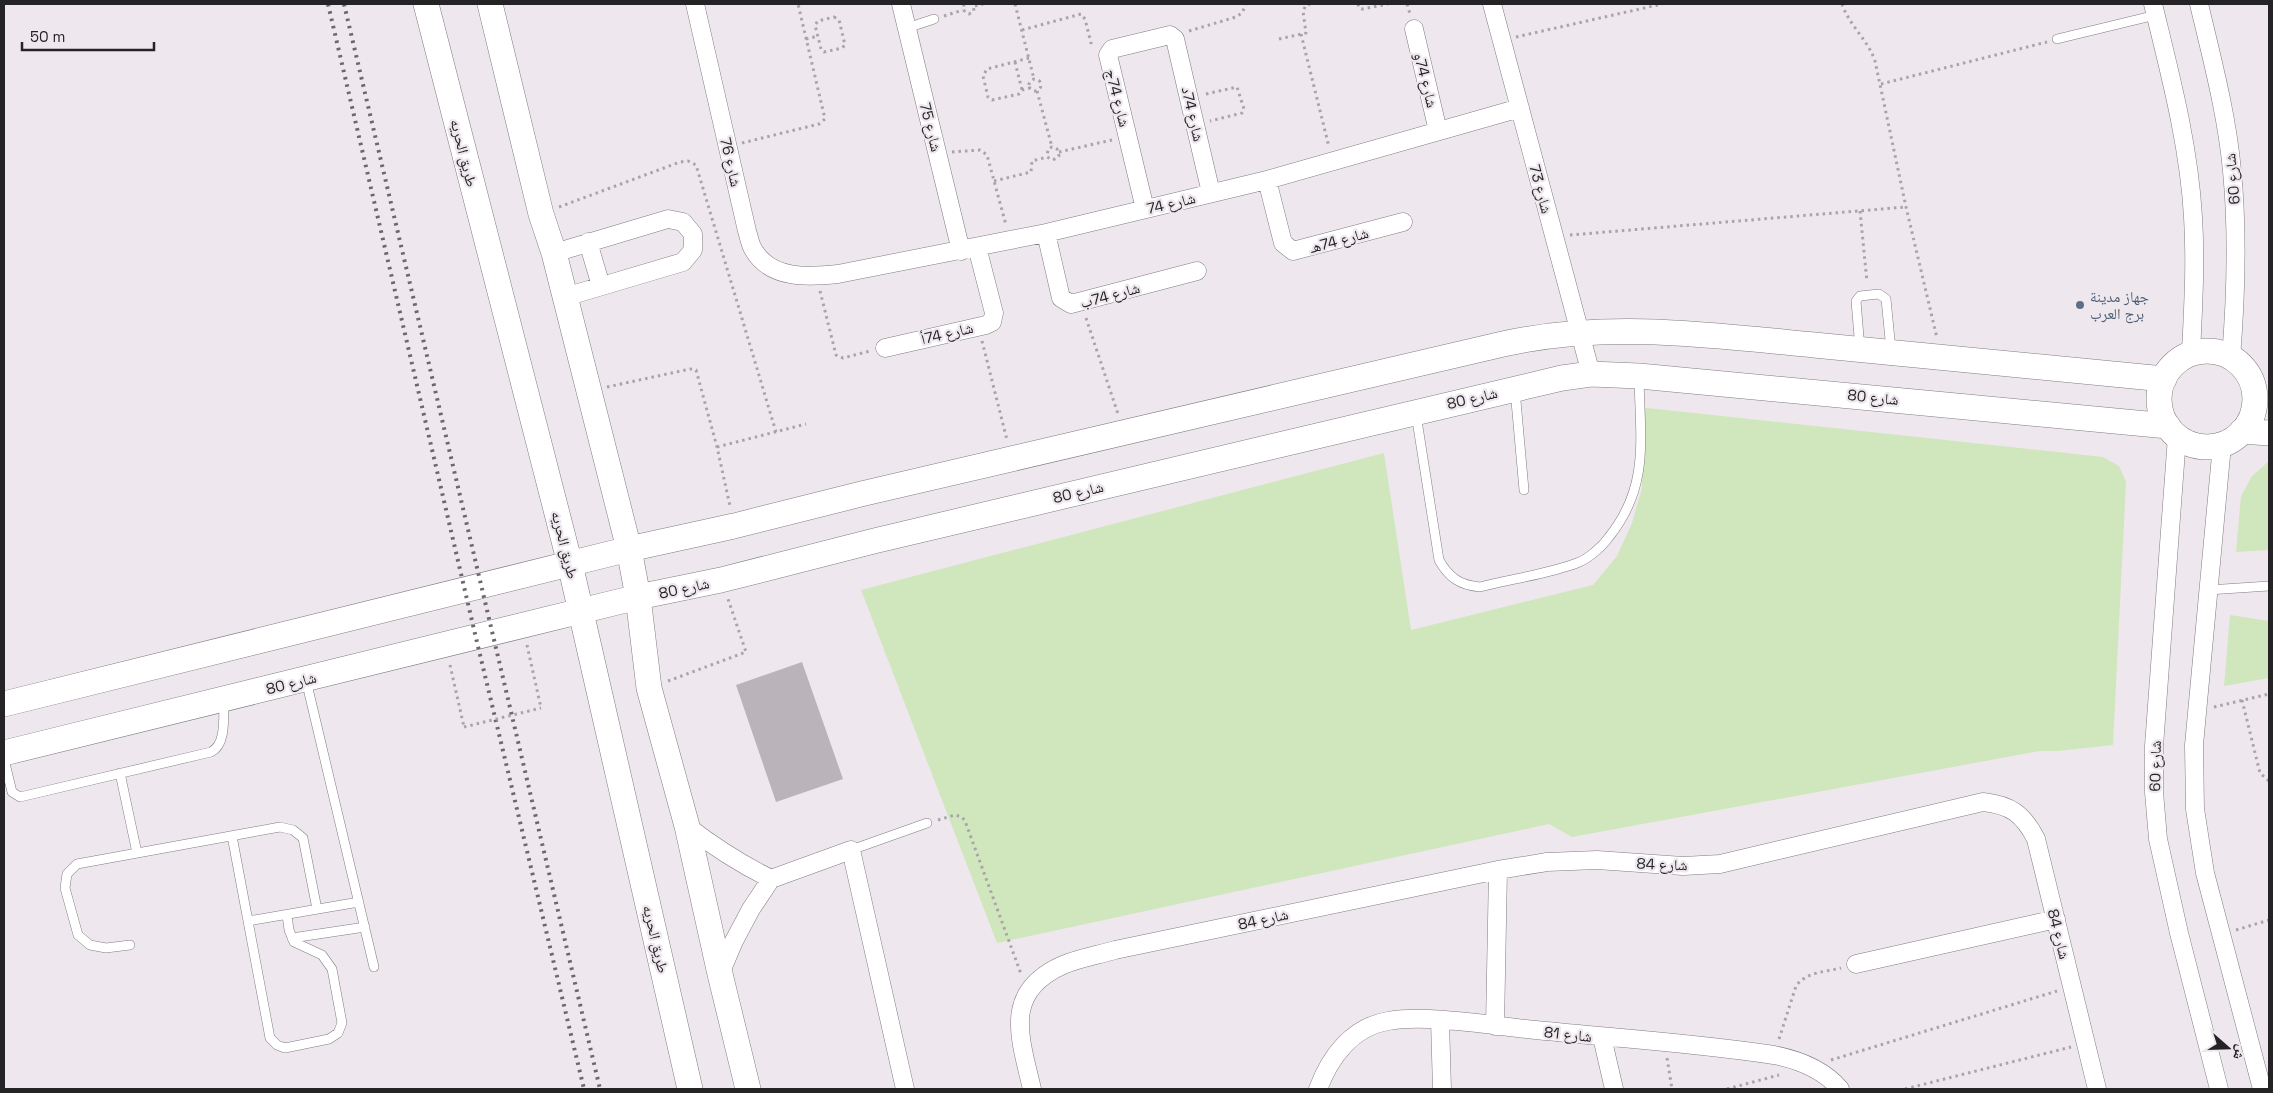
<svg xmlns="http://www.w3.org/2000/svg" width="2273" height="1093" font-family="'Space Grotesk','Noto Naskh Arabic',sans-serif">
<style>
.green{fill:#d0e6bd}
.building{fill:#bab4ba}
.lines{fill:none;stroke-linecap:round;stroke-linejoin:round}
.lane-casing{stroke:#817c81;stroke-width:10}
.street-casing{stroke:#817c81;stroke-width:19}
.secondary-casing{stroke:#817c81;stroke-width:26}
.path{stroke:#a9a4a9;stroke-width:3;stroke-dasharray:2.5 4;stroke-linecap:butt}
.lane{stroke:#fff;stroke-width:9}
.street{stroke:#fff;stroke-width:18}
.secondary{stroke:#fff;stroke-width:25}
.rail{stroke:#6b676b;stroke-width:4;stroke-dasharray:2.5 5;stroke-linecap:butt}
.path-bridge{stroke:#a9a4a9;stroke-width:3;stroke-dasharray:2.5 4;stroke-linecap:butt}
.service-dot{fill:#5c6f8a;stroke:#eee8ee;stroke-width:2}
.labels{text-anchor:middle;dominant-baseline:central;stroke-width:4.5;stroke-linejoin:round;paint-order:stroke}
.street-label{font-size:15px;fill:#252325;stroke:#eee8ee}
.service-label{font-size:15px;fill:#4e5e75;stroke:#eee8ee;text-anchor:start}
</style>
<rect width="100%" height="100%" fill="#eee8ee"/>
<!-- green -->
<path class="green" d="M 1638,407 L 2103,457 L 2119,466 L 2126,482 L 2113,745 L 2058,751 L 2040,751 L 1572,837 L 1549,824 L 997,943 L 861,590 L 1384,453 L 1411,630 L 1593,585 L 1617,556 L 1632,523 L 1642,488 L 1643,458 Z
M 2269,461 L 2269,550 L 2236,552 L 2241,496 L 2252,476 Z
M 2230,615 L 2269,621 L 2269,678 L 2224,686 Z"/>
<!-- building -->
<path class="building" d="M 802,662 L 843,779 L 776,802 L 736,685 Z"/>
<g class="lines">
<!-- lane casing -->
<g class="lane-casing">
<path id="lane" d="M 907,28 L 934,19
M 2057,39 L 2156,15
M 1860,349 L 1856,301 L 1860,296 L 1879,294 L 1886,299 L 1891,350
M 1515,390 L 1524,490
M 1416,414 L 1439,560 C 1449,578 1460,585 1480,587 C 1511,579 1548,574 1577,563 C 1588,559 1602,547 1609,537 C 1650,486 1640,438 1639,377
M 2208,590 L 2269,586
M 306,680 L 374,967
M 4,759 L 12,792 L 20,797 L 211,752 C 227,744 223,716 224,700
M 120,773 L 137,853
M 232,836 L 270,1038 L 277,1045 L 285,1048 L 329,1039 L 338,1033 L 342,1023 L 332,969 L 322,955 L 294,942 L 289,930 L 287,915
M 851,850 L 927,823
M 248,921 L 359,902
M 292,938 L 365,927
M 130,945 L 106,948 L 90,945 L 78,935 L 65,888 L 67,874 L 77,864 L 280,827 L 293,830 L 303,838 L 317,909"/>
</g>
<!-- street casing -->
<g class="street-casing">
<path id="street" d="M 695,4 L 747,231 C 749,237 750,244 753,249 C 770,280 809,277 838,274 L 1046,233 L 1267,180 L 1520,108
M 901,4 L 961,251
M 1492,4 L 1591,374
M 2153,4 C 2170,74 2189,145 2193,217 C 2196,263 2193,309 2191,354
M 2199,4 C 2212,59 2227,115 2232,171 C 2238,233 2236,296 2231,358
M 1414,29 L 1438,131
M 1267,180 L 1283,243 L 1293,251 L 1403,222
M 1145,209 L 1108,55 L 1112,49 L 1170,35 L 1175,39 L 1211,193
M 1046,233 L 1061,298 L 1071,304 L 1197,271
M 588,242 L 601,286
M 554,253 L 668,219 L 683,222 L 693,234 L 693,250 L 683,262 L 565,297
M 885,348 L 986,325 L 992,322 L 994,313 L 977,247
M 2177,437 L 2154,746 L 2154,792 L 2158,839 L 2179,933 L 2219,1089
M 2222,445 L 2194,745 L 2195,809 L 2205,873 L 2262,1089
M 687,826 C 714,847 741,864 771,879
M 1856,964 L 2056,919
M 720,974 L 734,941 L 751,909 L 771,879 L 851,850 L 905,1089
M 1440,1021 L 1442,1089
M 1495,1026 L 1498,870
M 1602,1037 L 1614,1089
M 1032,1089 C 1020,1037 1002,992 1063,965 C 1079,958 1098,955 1115,950 L 1498,870 L 1547,862 L 1597,860 L 1683,866 L 1720,864 L 1983,802 C 2011,805 2023,814 2036,839 L 2097,1089
M 1318,1089 C 1330,1057 1352,1027 1388,1021 C 1428,1014 1494,1026 1536,1030 C 1615,1038 1695,1043 1774,1055 C 1799,1060 1823,1069 1840,1089"/>
</g>
<!-- secondary casing -->
<g class="secondary-casing">
<path id="secondary" d="M 426,4 L 570,564 L 690,1089
M 490,4 L 541,214 L 554,253 L 629,549 L 638,597 L 649,688 L 687,826 L 720,974 L 748,1089
M2159 399a48 48 0 1 1 96 0a48 48 0 1 1-96 0Z
M 2242,431 L 2269,433
M 4,704 L 629,549 L 734,526 L 861,494 L 1503,344 C 1606,321 1711,335 1814,345 C 1931,356 2047,368 2164,379
M 4,753 L 638,597 L 721,580 L 874,541 L 1562,378 L 1591,374 L 1639,376 L 2168,426"/>
</g>
<!-- path -->
<path class="path" d="M 964,4 L 963,10 L 969,14 L 974,11 L 973,4
M 1015,4 L 1034,79
M 1358,4 L 1359,8 L 1362,9 L 1388,4
M 1407,4 L 1410,14
M 1842,4 C 1849,25 1868,40 1875,61 L 1906,207 L 1937,338
M 975,6 L 983,4
M 944,16 L 963,10
M 834,17 L 839,20 L 845,45 L 842,48 L 824,52 L 821,49 L 815,25 L 818,21 Z
M 1022,30 L 1081,14 L 1085,19 L 1092,47
M 1189,31 L 1236,17 L 1242,13 L 1246,4
M 1301,34 L 1329,147
M 1516,37 L 1662,4
M 806,39 L 818,36
M 1279,39 L 1306,33 L 1303,11 L 1306,5 L 1311,4
M 1029,58 L 987,69 L 983,76 L 988,97 L 992,100 L 1019,94 L 1022,90 L 1030,88
M 1015,62 L 1022,90
M1029 85a6 6 0 1 1 12 0a6 6 0 1 1-12 0Z
M 1881,84 L 2047,42
M 1037,91 L 1052,147
M 1206,94 L 1237,87 L 1244,109 L 1242,113 L 1210,121
M 742,143 L 819,124 L 825,119 L 798,4
M 952,152 L 980,150 L 987,155 L 1006,225
M 1059,152 L 1112,140
M 994,181 L 1031,172 L 1032,161 L 1047,157 L 1053,160 L 1059,156 L 1057,149 L 1052,147 L 1048,149 L 1047,157
M 559,207 L 680,162 L 688,161 L 696,165 L 776,432
M 1860,211 L 1867,282
M 1570,235 L 1906,207
M 820,291 L 836,355 L 843,358 L 870,351
M 1086,318 L 1118,414
M 982,341 L 1007,440
M 607,387 L 690,369 L 696,370 L 717,447 L 730,506
M 717,447 L 806,424
M 527,645 L 541,708
M 450,665 L 464,727
M 668,681 L 746,652 L 728,599
M 2242,700 L 2260,773 L 2269,781
M 2214,707 L 2269,694
M 938,820 L 955,815 L 962,817 L 965,821 L 1021,974
M 2236,930 L 2269,920
M 1779,1039 L 1796,986 C 1806,972 1825,972 1841,968
M 1667,1058 L 1672,1089
M 1831,1060 L 2057,991
M 1727,1089 L 1779,1075
M 1905,1089 L 2071,1047"/>
<!-- lane -->
<use href="#lane" class="lane"/>
<!-- street -->
<use href="#street" class="street"/>
<!-- secondary -->
<use href="#secondary" class="secondary"/>
<!-- rail -->
<path class="rail" d="M 328,4 L 476,638 L 584,1089
M 344,4 L 600,1089"/>
<!-- path-bridge -->
<path class="path-bridge" d="M 464,727 L 541,708"/>
</g>
<!-- markers -->
<circle class="service-dot" cx="2080" cy="305" r="5"/>
<g class="labels">
<!-- street labels -->
<g class="street-label">
<text transform="translate(1426 80) rotate(76)">شارع 74و</text>
<text transform="translate(1118 98) rotate(76)">شارع 74ج</text>
<text transform="translate(1193 114) rotate(77)">شارع 74د</text>
<text transform="translate(931 127) rotate(76)">شارع 75</text>
<text transform="translate(464 153) rotate(76)">طريق الحريه</text>
<text transform="translate(731 162) rotate(77)">شارع 76</text>
<text transform="translate(2232 179) rotate(-95)">شارع 60</text>
<text transform="translate(1541 189) rotate(75)">شارع 73</text>
<text transform="translate(1171 203) rotate(-13)">شارع 74</text>
<text transform="translate(1339 240) rotate(-15)">شارع 74هـ</text>
<text transform="translate(1110 295) rotate(-15)">شارع 74ب</text>
<text transform="translate(947 333) rotate(-13)">شارع 74أ</text>
<text transform="translate(1873 397) rotate(6)">شارع 80</text>
<text transform="translate(1472 398) rotate(-13)">شارع 80</text>
<text transform="translate(1078 492) rotate(-13)">شارع 80</text>
<text transform="translate(565 545) rotate(76)">طريق الحريه</text>
<text transform="translate(684 588) rotate(-12)">شارع 80</text>
<text transform="translate(291 683) rotate(-14)">شارع 80</text>
<text transform="translate(2155 766) rotate(-89)">شارع 60</text>
<text transform="translate(1662 864) rotate(2)">شارع 84</text>
<text transform="translate(1263 919) rotate(-12)">شارع 84</text>
<text transform="translate(2059 934) rotate(76)">شارع 84</text>
<text transform="translate(656 939) rotate(77)">طريق الحريه</text>
<text transform="translate(1568 1034) rotate(6)">شارع 81</text>
</g>
<!-- service labels -->
<g class="service-label">
<text x="2090" y="296">جهاز مدينة<tspan x="2090" dy="17">برج العرب</tspan></text>
</g>
</g>
<!-- border -->
<rect width="2273" height="1093" fill="none" stroke="#252325" stroke-width="10"/>
<!-- north arrow -->
<g transform="translate(2228 1048) rotate(110)" stroke="#eee8ee" stroke-width="4" paint-order="stroke">
<path d="M0-4L9 19L0 12L-9 19Z" fill="#252325"/>
<text y="-8" font-size="14" font-weight="bold" text-anchor="middle" fill="#252325">ش</text>
</g>
<!-- scale -->
<path d="M22 42v8h132v-8" fill="none" stroke="#252325" stroke-width="2.5"/>
<text x="30" y="42" font-size="15" fill="#252325" stroke="#eee8ee" stroke-width="4" paint-order="stroke">50 m</text>
</svg>
